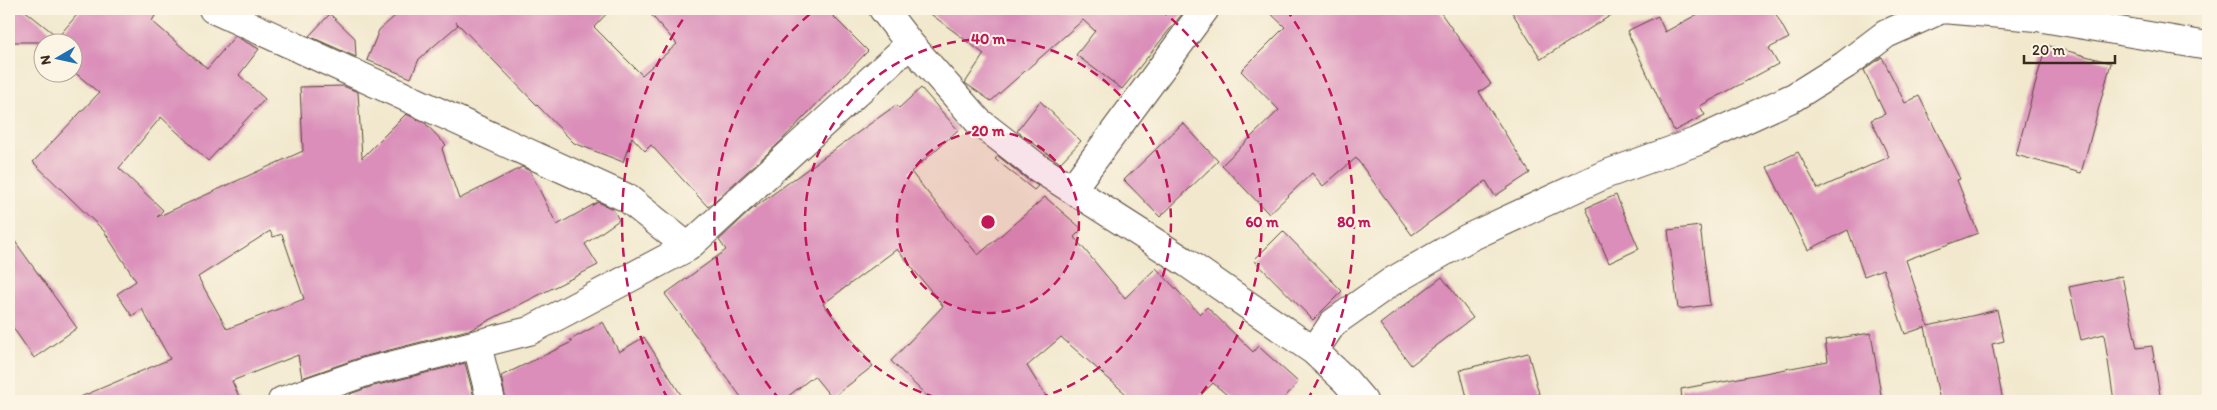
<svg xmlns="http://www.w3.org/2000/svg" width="2217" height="410" font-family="Itim,sans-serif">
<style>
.building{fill:#da8eb9;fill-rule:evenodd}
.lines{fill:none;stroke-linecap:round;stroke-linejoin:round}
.minor-casing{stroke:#564638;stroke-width:30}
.minor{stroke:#fff;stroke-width:28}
.ring{fill:none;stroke:#c2185b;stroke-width:2.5;stroke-dasharray:9 6}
.centre{fill:#c2185b;stroke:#fcf5e5;stroke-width:2.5}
.ring-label{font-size:15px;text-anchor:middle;font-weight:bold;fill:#c2185b;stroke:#fcf5e5;stroke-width:4;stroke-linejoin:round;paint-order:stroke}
</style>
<rect width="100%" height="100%" fill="#fcf5e5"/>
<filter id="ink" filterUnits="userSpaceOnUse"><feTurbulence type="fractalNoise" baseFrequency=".02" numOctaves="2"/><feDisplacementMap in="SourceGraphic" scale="10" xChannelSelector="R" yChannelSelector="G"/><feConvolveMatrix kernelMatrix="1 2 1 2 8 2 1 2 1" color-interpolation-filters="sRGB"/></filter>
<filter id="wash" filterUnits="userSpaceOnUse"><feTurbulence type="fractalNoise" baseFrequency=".0096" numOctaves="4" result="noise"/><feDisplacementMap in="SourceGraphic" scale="20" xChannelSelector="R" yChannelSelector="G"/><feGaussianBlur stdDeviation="1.12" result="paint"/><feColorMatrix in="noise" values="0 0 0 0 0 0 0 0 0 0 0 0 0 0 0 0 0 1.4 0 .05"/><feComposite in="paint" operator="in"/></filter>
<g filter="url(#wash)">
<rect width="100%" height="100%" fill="#f1e8cd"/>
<g id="blocks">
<!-- building -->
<path class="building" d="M 9,9 L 23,9 L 58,37 L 82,9 L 159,9 L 152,21 L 207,69 L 235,36 L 259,49 L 239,75 L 265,99 L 208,161 L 161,117 L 119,168 L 163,210 L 157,217 L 303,151 L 300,87 L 343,86 L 358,92 L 362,158 L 406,114 L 425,123 L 446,145 L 442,149 L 459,199 L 522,167 L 530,171 L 557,225 L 598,202 L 613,209 L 619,220 L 585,244 L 598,265 L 472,329 L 362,357 L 302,378 L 298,355 L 232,381 L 241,401 L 71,401 L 170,359 L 142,309 L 132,316 L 117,294 L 136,281 L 104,231 L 33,162 L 99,93 L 72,70 L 72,42 L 9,42 ZM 270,231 L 273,237 L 282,234 L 304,299 L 227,329 L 198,277 Z
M 403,9 L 611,9 L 594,27 L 642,75 L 677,44 L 646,9 L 826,9 L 868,51 L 777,145 L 708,207 L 651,145 L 645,151 L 632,137 L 623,162 L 574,143 L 456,22 L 458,25 L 419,59 L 411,78 L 367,60 L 379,30 Z
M 924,9 L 1186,9 L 1122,89 L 1076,55 L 1095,31 L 1083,20 L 991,101 L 965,83 L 984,54 Z
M 1266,9 L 1438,9 L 1491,84 L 1479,92 L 1530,173 L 1495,196 L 1486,181 L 1412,235 L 1356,158 L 1323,186 L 1312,173 L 1269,214 L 1222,165 L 1279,110 L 1241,71 L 1285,27 Z
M 1510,9 L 1621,9 L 1541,59 Z
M 1707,9 L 1773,9 L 1789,38 L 1769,48 L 1778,64 L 1700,106 L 1705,115 L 1674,131 L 1627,31 L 1658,16 L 1665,32 Z
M 330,14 L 355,38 L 356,57 L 309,36 Z
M 2046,45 L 2111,63 L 2081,173 L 2016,155 Z
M 1882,57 L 1905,103 L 1919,96 L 1960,179 L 1957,180 L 1978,233 L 1906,260 L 1928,326 L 1997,310 L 2004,341 L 1992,344 L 2003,401 L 1940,401 L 1925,327 L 1905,334 L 1883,269 L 1864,276 L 1848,230 L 1808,250 L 1767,167 L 1798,152 L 1818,189 L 1889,157 L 1871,120 L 1885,114 L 1864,70 Z
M 921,88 L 958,130 L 911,172 L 978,255 L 1045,197 L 1082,229 L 1074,237 L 1125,298 L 1156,268 L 1200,314 L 1207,307 L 1253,352 L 1258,346 L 1298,382 L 1282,401 L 1234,401 L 1213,383 L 1195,401 L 1134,401 L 1061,337 L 1027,366 L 1049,401 L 932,401 L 891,361 L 943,306 L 897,249 L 823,304 L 873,366 L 832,398 L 814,376 L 782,401 L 744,401 L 665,294 L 726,250 L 719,240 L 751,210 L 896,105 L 899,108 Z
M 1040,101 L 1081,141 L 1060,163 L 1017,131 Z
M 1183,123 L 1218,161 L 1160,217 L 1124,180 Z
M 998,156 L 1027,179 L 1038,186 L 1034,190 L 995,159 Z
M 1616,195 L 1639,249 L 1609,263 L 1586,208 Z
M 1700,226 L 1710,305 L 1678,309 L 1668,230 Z
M 1283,231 L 1342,291 L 1313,320 L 1254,260 Z
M 9,233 L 77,328 L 34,358 L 9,322 Z
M 2122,276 L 2137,348 L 2152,346 L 2161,401 L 2114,401 L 2104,334 L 2081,340 L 2069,287 Z
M 1442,277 L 1473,318 L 1411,365 L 1380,324 Z
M 603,322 L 619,352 L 644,337 L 685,401 L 506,401 L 501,376 L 572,342 L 570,340 Z
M 1871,333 L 1882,401 L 1682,401 L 1681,389 L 1828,361 L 1825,340 Z
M 1528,353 L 1541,401 L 1468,401 L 1460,370 Z
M 465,363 L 475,401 L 351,401 L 350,394 L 370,387 Z"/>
</g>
</g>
<g filter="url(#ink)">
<use href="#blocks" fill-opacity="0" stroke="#564638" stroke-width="1"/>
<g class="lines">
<!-- minor casing -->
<g class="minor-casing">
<path id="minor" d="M 213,9 L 627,198 L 688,247
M 883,9 L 910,44 L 978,121 L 1037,167 L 1187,263 L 1314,351 L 1345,380 L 1363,401
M 1072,189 L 1205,9
M 477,345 L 491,401
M 1314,351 L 1333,323 L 1391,282 L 1468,238 L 1604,175 L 1698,141 L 1794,97 L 1845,65 L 1886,34 L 1942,9 L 2037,17 L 2208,46
M 282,401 L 366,372 L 529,331 L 688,247 L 910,44"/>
</g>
<!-- minor -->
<use href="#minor" class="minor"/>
</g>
</g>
<!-- distance rings -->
<circle cx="988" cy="222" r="91" fill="#c2185b" fill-opacity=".12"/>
<g class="ring">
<circle cx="988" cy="222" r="91"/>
<path d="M950 401A183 183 0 1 1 1026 401"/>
<path d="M780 400A274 274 0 0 1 816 9M1160 9A274 274 0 0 1 1196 400"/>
<path d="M668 399A366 366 0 0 1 690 9M1286 9A366 366 0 0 1 1308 399"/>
</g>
<circle cx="988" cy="222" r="8" class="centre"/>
<g class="ring-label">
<text x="988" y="44">40 m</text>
<text x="988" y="136">20 m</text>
<text x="1262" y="227">60 m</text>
<text x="1354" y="227">80 m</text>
</g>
<!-- margin -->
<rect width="2217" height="410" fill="none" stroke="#fcf5e5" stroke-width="30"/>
<!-- north arrow -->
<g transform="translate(58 58) rotate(261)"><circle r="24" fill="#fcf5e5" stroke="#afa495"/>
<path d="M0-4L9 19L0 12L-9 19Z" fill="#1f6fb2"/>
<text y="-8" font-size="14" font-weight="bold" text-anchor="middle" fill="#3b2a1e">N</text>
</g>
<!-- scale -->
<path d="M2024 55v8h91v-8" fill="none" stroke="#3b2a1e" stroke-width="2.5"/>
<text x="2032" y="55" font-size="15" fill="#3b2a1e" stroke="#fcf5e5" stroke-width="4" paint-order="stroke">20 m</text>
</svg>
